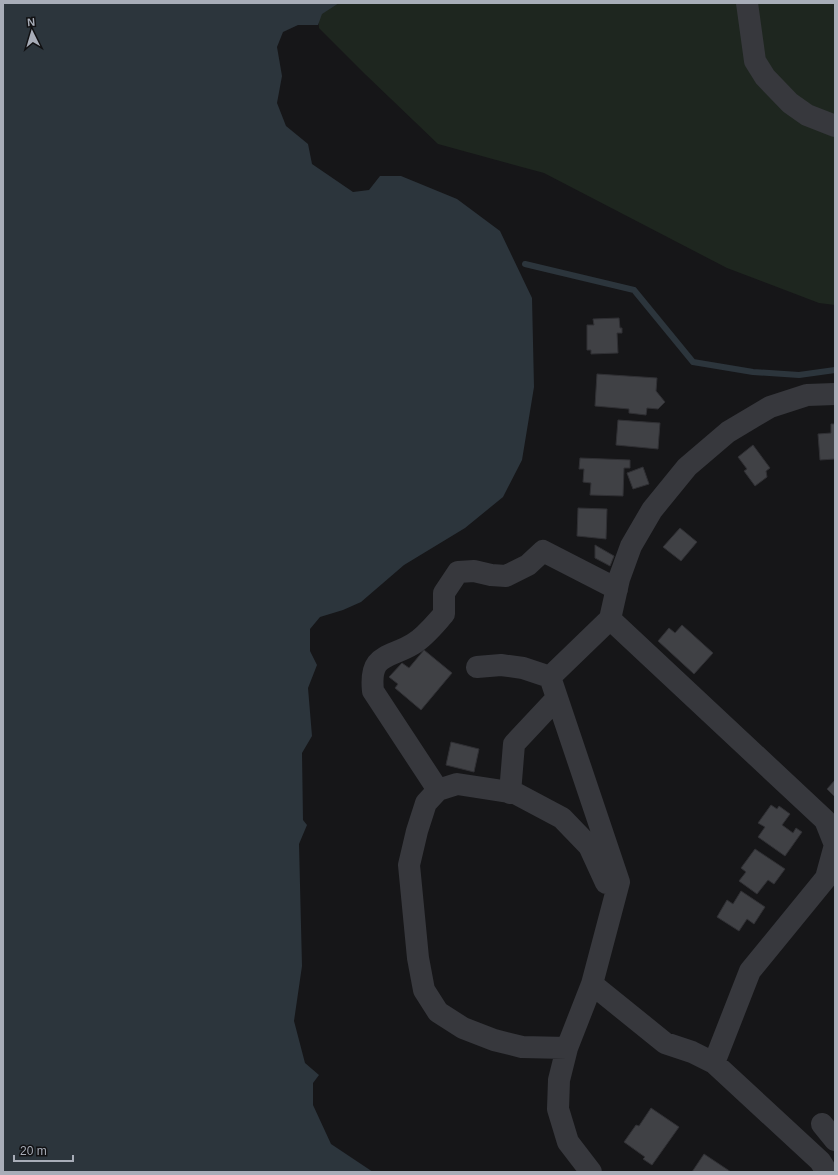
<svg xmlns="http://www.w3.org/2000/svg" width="838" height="1175" font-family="Arial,sans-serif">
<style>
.green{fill:#1e261f}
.water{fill:#2c353c}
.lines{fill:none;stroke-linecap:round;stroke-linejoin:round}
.stream{stroke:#2c353c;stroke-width:6}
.building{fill:#404145;stroke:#303034}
.minor{stroke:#37383d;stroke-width:22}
</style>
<rect width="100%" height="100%" fill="#161618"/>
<!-- green -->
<path class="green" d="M 317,3 L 835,3 L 835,305 L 819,303 L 727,268 L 544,173 L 438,144 L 366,75 L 319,28 Z"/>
<!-- water -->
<path class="water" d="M 3,3 L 339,3 L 322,14 L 318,25 L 298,25 L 283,32 L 277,47 L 282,76 L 277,103 L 286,126 L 308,144 L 312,164 L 353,192 L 369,190 L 380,176 L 401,176 L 457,199 L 500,231 L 532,298 L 534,387 L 522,460 L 503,497 L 465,528 L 404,565 L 361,602 L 343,610 L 320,617 L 310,629 L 310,651 L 317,665 L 308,688 L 312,736 L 302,753 L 303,820 L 307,825 L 299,844 L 302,966 L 294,1021 L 305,1063 L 319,1075 L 313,1083 L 313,1105 L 331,1144 L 373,1172 L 3,1172 Z"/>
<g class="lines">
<!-- stream -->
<path class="stream" d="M 525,264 L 634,290 L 693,362 L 753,372 L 799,375 L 835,370"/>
</g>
<!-- building -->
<path class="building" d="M 619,318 L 620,328 L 622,328 L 622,333 L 617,333 L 618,353 L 591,354 L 591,350 L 587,350 L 587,325 L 594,325 L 593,319 Z
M 597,374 L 657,378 L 656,391 L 665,402 L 658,409 L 647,408 L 646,415 L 629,413 L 629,409 L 595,406 Z
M 618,420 L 660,423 L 658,449 L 616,445 Z
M 831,424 L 835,424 L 835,459 L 820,460 L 818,434 L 831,433 Z
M 753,445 L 770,468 L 766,471 L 767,477 L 755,486 L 744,471 L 747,469 L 738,457 Z
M 580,458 L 630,460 L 630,468 L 624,468 L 623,496 L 590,495 L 591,483 L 583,482 L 584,469 L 579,469 Z
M 643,467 L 649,484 L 633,489 L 627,473 Z
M 578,508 L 607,509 L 606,539 L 577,536 Z
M 680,528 L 697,542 L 681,561 L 663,547 Z
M 595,545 L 614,556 L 610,566 L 595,558 Z
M 682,625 L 713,653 L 694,674 L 658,641 L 669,628 L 675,633 Z
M 424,650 L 452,673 L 421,710 L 395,688 L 398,684 L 389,677 L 402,663 L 409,668 Z
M 451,742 L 479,749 L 474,772 L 446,765 Z
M 835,780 L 835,797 L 827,789 Z
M 771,805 L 777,809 L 779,806 L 790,814 L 782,825 L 793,833 L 796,828 L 802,832 L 785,856 L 758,837 L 765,827 L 758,823 Z
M 755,849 L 785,869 L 774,884 L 768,880 L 757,894 L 739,881 L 746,872 L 741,868 Z
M 741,891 L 765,907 L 754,924 L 747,919 L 739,931 L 717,917 L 727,900 L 733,904 Z
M 651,1108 L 679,1127 L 652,1165 L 643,1159 L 645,1157 L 624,1142 L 636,1125 L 639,1126 Z
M 704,1154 L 731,1172 L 692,1172 Z"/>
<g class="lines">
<!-- minor -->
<path class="minor" d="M 747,3 L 755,61 L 765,77 L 790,103 L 807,115 L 835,126
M 610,619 L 825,820 L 835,845 L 826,878 L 750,971 L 714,1063
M 477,667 L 501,665 L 523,668 L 550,677
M 438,790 L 373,691 C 369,653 388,659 413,644 C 425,637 435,624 444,614 L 444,593 L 458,572 L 474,571 L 491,575 L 506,576 L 528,565 L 543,551 L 617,589
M 510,793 L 514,744 L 557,698
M 592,984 L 665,1043 L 692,1052 L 714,1063 L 820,1161 L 827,1172
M 567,1048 L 522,1047 L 494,1040 L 463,1028 L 438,1012 L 424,990 L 418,958 L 409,865 L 417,831 L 426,803 L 438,790 L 457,784 L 515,793 L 562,818 L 589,846 L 606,883
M 822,1124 L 835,1140
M 591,1172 L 568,1142 L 558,1109 L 559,1080 L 567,1048 L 592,984 L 619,882 L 550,677 L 610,619 L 619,579 L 631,546 L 652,510 L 687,467 L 728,432 L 770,407 L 807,395 L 835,394"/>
</g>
<!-- border -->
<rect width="838" height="1175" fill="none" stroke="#a8adb8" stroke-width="8"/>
<!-- north arrow -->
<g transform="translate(32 32) rotate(355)" stroke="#111113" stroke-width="3" paint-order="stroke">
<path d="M0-3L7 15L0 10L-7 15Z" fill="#a8adb8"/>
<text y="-6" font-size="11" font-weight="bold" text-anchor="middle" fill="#a8adb8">N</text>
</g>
<!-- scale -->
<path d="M14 1155v6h59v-6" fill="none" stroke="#a8adb8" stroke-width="2"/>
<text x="20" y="1155" font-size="12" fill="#a8adb8" stroke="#111113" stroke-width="3" paint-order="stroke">20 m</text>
</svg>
